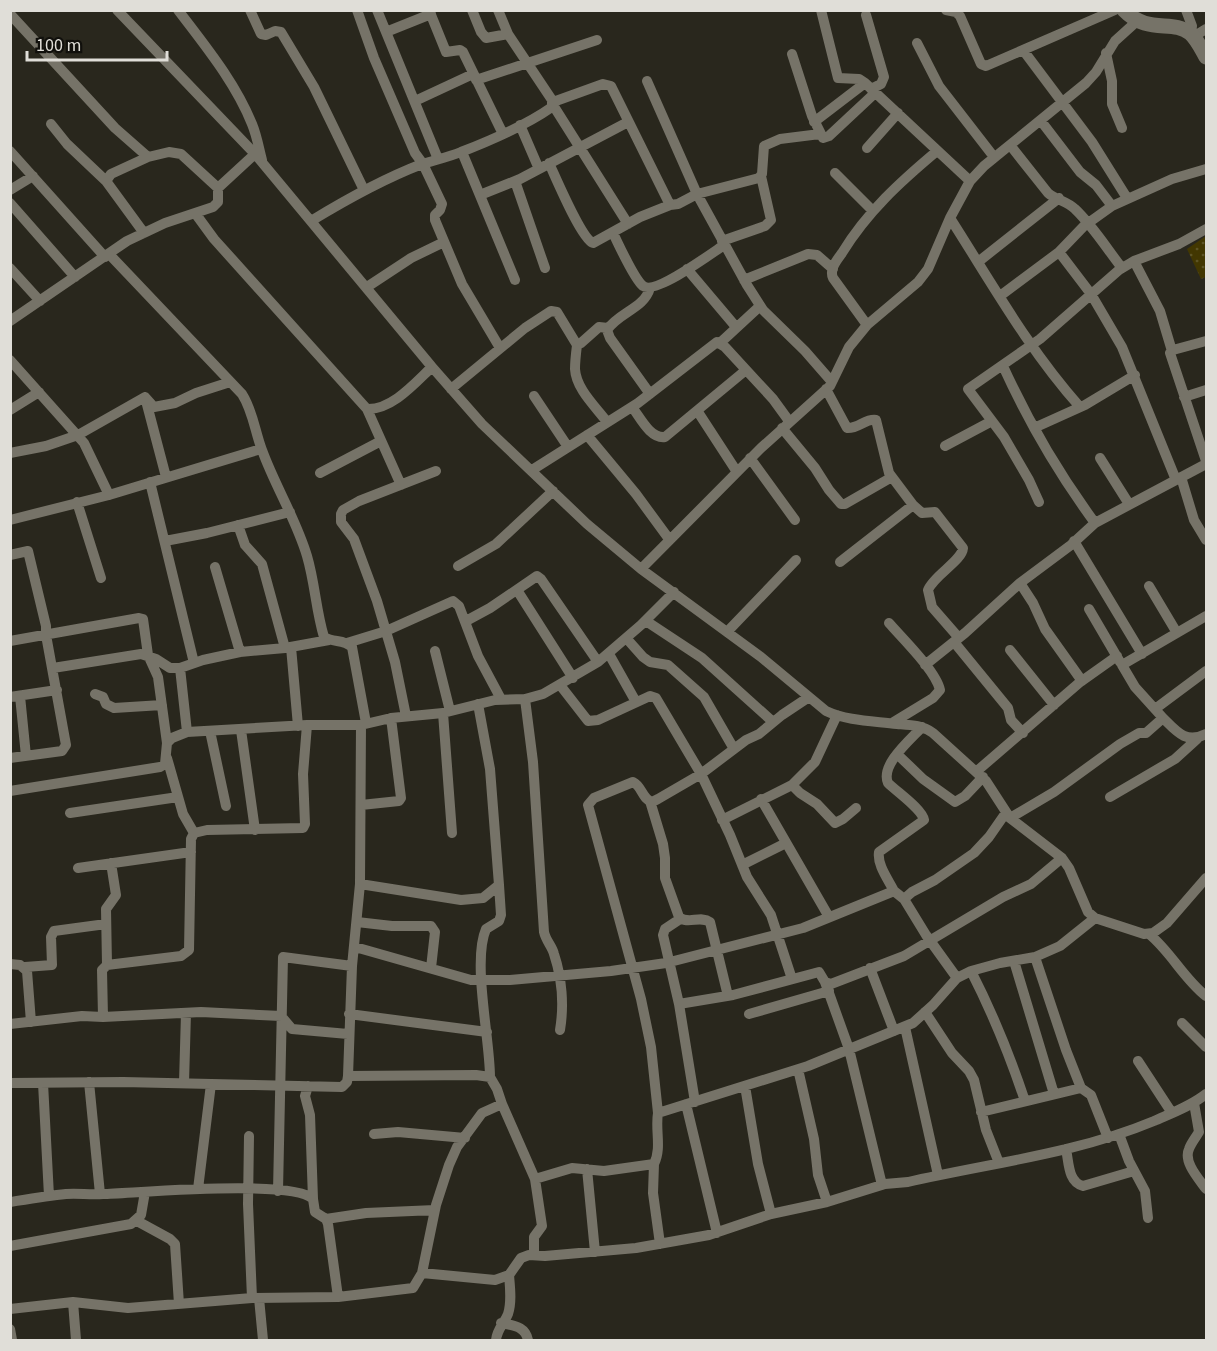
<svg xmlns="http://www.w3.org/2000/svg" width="1217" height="1351" font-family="'Source Sans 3',sans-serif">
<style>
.park{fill:url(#park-dots)}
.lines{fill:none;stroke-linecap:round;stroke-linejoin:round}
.street{stroke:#767368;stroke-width:10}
.secondary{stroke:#767368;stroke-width:15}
</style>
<defs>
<pattern id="park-dots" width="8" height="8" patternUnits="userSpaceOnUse" patternTransform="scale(1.5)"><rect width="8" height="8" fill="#423701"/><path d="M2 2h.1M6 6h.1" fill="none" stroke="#5d5425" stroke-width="1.8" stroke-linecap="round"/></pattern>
</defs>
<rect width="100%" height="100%" fill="#29271d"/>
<!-- park -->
<path class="park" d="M 1206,236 L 1206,277 L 1201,279 L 1187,249 Z"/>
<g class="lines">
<!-- street -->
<path class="street" d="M 117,10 L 255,154 L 432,367 L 482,424 L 587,524 L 641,569 L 761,657 L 826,711 C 847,721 874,721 897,724 C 910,725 922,725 933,733 L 986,781 L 1010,818 L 1062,858 L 1069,868 L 1088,912 L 1095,918 L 1144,934 L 1153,933 L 1167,923 L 1206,878
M 178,10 C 206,47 235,82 252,124 C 257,136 259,149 262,160
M 250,10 L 261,34 L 266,35 L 275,31 L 281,32 L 314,87 L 364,190
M 357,10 L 374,58 L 415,153 L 423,164 L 442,204 L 440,210 L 435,215 L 435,220 L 462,284 L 500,348
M 377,10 L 438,159
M 429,10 L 446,52 L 460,50 L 463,52 L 503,134
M 472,10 L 481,32 L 486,38 L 508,34
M 821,10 L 838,78 L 859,79 L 865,83 L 970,181
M 946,10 L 956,12 L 960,16 L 981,64 L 986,66 L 1115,10
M 1186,10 L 1192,26 L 1191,34
M 10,14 L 115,128 L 148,157 L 169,152 L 181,154 L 218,188
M 866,15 L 884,77 L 881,84 L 871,89
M 386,32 L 431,14
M 1193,37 L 1206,29
M 917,43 L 939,86 L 994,157
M 1023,50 L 1092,142 L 1127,198
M 1106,53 L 1112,81 L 1112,104 L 1122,128
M 792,54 L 812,116 L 823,138 L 829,136 L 875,93
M 476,80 L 597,40
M 647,81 L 697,194 L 747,285 L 763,310 L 805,351 L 832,382
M 415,101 L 473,74
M 553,102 L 603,84 L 611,86 L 670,205
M 553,105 L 628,224
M 1041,121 L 1080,172 L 1096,185 L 1112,206
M 814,122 L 865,83
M 51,124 L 67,144 L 106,181
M 520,125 L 539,169
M 1010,145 L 1048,193 C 1056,200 1067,201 1075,209 C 1093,226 1107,249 1122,268
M 867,148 L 898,113
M 10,151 L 105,257
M 462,152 L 515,280
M 549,163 C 556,178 581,238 593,243 L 640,217 L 670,205 L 678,204 L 697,194 L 759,178 L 762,174 L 764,146 L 780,139 L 820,134
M 835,173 L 872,210
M 515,181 L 545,268
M 10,190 L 33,176
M 480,195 L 520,179 L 628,122
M 10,203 L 75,277
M 195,213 L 214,239 L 367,409 C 392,410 415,383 432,367
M 950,218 C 991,282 1029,350 1080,407
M 311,221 C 347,199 383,179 422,164 C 435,160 449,157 461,152 C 492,140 525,126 552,107 L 552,100 L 508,34 L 498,10
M 144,233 L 106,181 L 111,174 L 148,157
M 613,233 C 619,245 634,279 643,286 C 655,295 712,253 724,245
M 722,241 L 765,226 L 771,220 L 761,176
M 1059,252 L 1091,294 L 1122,347 L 1176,480
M 109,254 L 242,394 C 253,411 255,432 262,450 C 275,486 296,519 307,556 C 315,583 316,611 324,637 C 334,643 343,639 352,647 L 366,723
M 1134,261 L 1160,311 L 1172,351
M 978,262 L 1059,198
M 10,268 L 40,301
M 687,269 L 736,327
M 744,280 L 808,254 L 817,255 L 833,269
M 367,287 L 411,258 L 444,242
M 1000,296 L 1059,252 L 1084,226 L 1112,206 L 1172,179 L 1206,169
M 10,321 L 127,241 L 165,223 L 213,207 L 218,202 L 218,188 L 255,154
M 867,325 L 833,278 C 829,269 837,260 842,253 C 867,212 900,182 937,151
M 1206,341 L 1173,350 L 1170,353 L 1206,461
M 720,343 L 760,306
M 577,345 C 576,353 575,361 575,369 C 576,389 596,407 607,422
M 10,360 L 84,443 L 109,495
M 1003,366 C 1028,421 1059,474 1095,523
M 451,389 L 525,328 L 551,311 L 557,312 L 577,345 L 581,343 L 599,327 L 608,328
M 826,389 L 847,428 C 858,429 866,418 876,420 L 889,473 L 913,505 L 840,562
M 650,394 L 610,338 L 607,330 C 619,312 644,309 650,288
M 534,396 L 568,447
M 1184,397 L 1206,390
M 632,407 C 640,417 650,439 665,437 L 746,370
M 367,409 L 401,485
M 10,410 L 39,392
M 698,412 L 737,472
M 782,428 L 815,468 L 829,490 L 841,504 L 845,504 L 892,477
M 1034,428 L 1085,405 L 1135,375
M 587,435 L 636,494 L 669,539
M 945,446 L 992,421
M 10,453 L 46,446 L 78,435 L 145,397
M 750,458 L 795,520
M 1100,458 L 1129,504
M 532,470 L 638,403 L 717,342 L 725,347 L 773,399 L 789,421
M 320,473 L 381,441
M 166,477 L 145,397 L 154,407 L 175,403 L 196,393 L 227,383 L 231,383
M 1181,477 L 1194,520 L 1206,540
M 150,482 L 194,663
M 77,502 L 101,578
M 1039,502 L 1029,480 L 1004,437 L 968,389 L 1040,339 L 1119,270 L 1134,261 L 1179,244 L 1206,229
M 913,505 L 922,513 L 935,512 L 963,548 C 962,561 934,575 928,590 L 932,607 L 959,638
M 10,520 L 109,495 L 261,449
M 238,525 L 245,545 L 262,564 L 285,648
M 165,541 L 207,533 L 290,512
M 1074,541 L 1142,654
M 10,555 L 28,551 L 46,626 L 46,635 L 66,745 L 62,751 L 10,758
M 458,566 L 496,544 L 553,491
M 215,567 L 240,652
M 641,569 L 761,448 L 830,386 L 849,347 L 867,325 L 918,282 L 928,269 L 950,218 L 970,181 L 984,166 L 1086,83 L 1096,72 L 1115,41 L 1136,22
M 1020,583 L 1033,603 L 1045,629 L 1082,681
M 1149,586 L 1177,633
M 517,590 L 573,678
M 1089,609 L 1120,662
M 466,621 L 490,608 L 537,576 L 541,579 L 598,662
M 646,621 L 702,658 L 773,722
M 889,623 C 902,638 936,671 940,690 L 933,698 L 892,723
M 727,632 L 796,560
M 627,639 L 643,657 L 650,662 L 668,665 L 704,697 L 734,749
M 10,641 L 139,618 L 143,619 L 148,655 L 158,677 L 167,743
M 954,642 L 1008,708 L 1011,720 L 1023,733
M 347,643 L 386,631 L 453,601 L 459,606 L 478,656 L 501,699
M 291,647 L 298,726
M 1010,650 L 1054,705
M 435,651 L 450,711
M 609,654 L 636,702
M 925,665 L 965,633 L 1020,583 L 1071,545 L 1095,523 L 1206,464
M 53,668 L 141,654 L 156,659 L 170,668 L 180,668 L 203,660 L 240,652 L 285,648 L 329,640
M 180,668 L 187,732
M 560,685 L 588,721 L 598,720 L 650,696 L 656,698 L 701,774 L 730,835 L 747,877 L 771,915 L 792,979
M 95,694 L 103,697 L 106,704 L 114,708 L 162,705
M 20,696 L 26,756
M 10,697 L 57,690
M 525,699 L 533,762 L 544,932 C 546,941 552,946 554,954 C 562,978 564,1006 560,1030
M 1155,709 L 1206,671
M 443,713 L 452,833
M 406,716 L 395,662 L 377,601 L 354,539 L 341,522 L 341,514 L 343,510 L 359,501 L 436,471
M 1163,718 L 1135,687 L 1122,665 L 1206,616
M 241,730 L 255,830
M 210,731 L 226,806
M 897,754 L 923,779 L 955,802 L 965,796 L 983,777
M 167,758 L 183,814 L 194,833
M 977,771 L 1079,683 L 1117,656
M 792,785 L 815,762 L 837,715
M 10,791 L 160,767 L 165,764 L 167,743 L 172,738 L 187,732 L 307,725 L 361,725
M 1110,797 L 1175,759 L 1197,739
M 761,799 L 829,917
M 650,801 L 663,844 L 665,858 L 665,878 L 679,917 C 688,925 700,915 710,922 L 728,996
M 361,805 L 399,801 L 401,798 L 391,718
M 70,813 L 178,797
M 1010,818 L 1054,792 L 1120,744 L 1139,733 L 1146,733 L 1163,718 C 1177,732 1186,744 1206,734
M 722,820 L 792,785 L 800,793 L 817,804 L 835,823 L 843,819 L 856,808
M 742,865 L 786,843
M 78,868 L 191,852
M 360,884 L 461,900 L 483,898 L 499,885 L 490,769 L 478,704
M 894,891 C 888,879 877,865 879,852 L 924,820 C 922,809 897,792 888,783 C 880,765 910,740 922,727
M 904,899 L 912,892 L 935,880 L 974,853 L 989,837 L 1005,814
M 680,919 L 665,929 L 663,935 L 679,1004 L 695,1102
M 357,922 L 392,926 L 431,926 L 435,932 L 431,968
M 1149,934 C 1171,952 1184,979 1206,996
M 355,947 L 471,980 L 510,980 L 611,971 L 666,963 L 803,928 L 894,891 L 904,899 L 926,935 L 957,978 L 971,971 L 1000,963 L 1035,957 L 1060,946 L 1095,918
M 1035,957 L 1066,1050 L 1081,1088
M 1014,961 L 1054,1094
M 10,964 L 20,965 L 27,971 L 31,1022
M 107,965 L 106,909 L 116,895 L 111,863
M 25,967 L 52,965 L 51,937 L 54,931 L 106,924
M 870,968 L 894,1031
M 971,971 C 993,1014 1010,1056 1025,1101
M 825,982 L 849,1049 L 882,1185
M 679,1004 L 733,995 L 819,972 L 825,982 L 831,984 L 904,956 L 1003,897 L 1031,884 L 1062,858
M 925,1012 L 952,1053 L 969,1071 L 974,1080 L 986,1130 L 999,1163
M 349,1014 L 487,1032
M 749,1014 L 829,991
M 103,1017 L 102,970 L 107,965 L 181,956 L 189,950 L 191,839 L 194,833 L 207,830 L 303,828 L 305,824 L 303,774 L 307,725
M 1182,1023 L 1206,1047
M 10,1024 L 82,1016 L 103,1017 L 201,1012 L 281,1016 L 292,1029 L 348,1034
M 905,1027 L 938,1175
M 1138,1061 L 1172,1113
M 798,1069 L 814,1139 L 818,1175 L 827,1202
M 348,1076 L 352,966 L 360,884 L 361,725 L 391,718 L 443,713 L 495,700 L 525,699 L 543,694 L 598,662 L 641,625 L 674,592
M 490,1077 C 490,1039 472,961 486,929 L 499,921 L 501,915 L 499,885
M 89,1082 L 100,1194
M 10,1083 L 123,1082 L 342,1087 L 347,1082 L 348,1076 L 476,1075 L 490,1077 L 497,1089 L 502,1104 L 482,1113 L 457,1147 L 449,1165 L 436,1205 L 422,1273 L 413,1288 L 338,1297 L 252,1298 L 128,1308 L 73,1302 L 10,1309
M 43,1083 L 49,1196
M 184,1083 L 186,1013
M 308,1086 L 305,1096 L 310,1115 L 313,1199
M 745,1086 L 758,1164 L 771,1214
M 1194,1103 L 1199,1132 C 1196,1137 1191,1143 1189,1149 C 1183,1162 1199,1179 1206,1189
M 502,1104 L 535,1179 L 542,1226 L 534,1237 L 534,1255
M 686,1104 L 717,1233
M 981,1112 L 1081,1088 L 1091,1095 L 1108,1138
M 658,1113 L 651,1047 L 641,999 L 588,805 L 594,798 L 633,782 C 642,786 642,799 652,802 L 658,799 L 701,774 L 746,740 L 759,734 L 782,715 L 809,697
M 374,1134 L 398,1132 L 465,1138
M 1119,1134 L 1129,1161 L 1145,1191 L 1148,1218
M 249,1136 L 248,1204 L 252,1298
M 1066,1149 C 1069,1163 1068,1182 1083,1186 L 1134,1171
M 654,1164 L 653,1193 L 660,1244
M 587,1169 L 595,1252
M 535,1179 L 572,1168 L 604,1171 L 654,1164 C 662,1148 655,1130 658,1113 L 808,1066 L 913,1023 L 933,1005 L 957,978
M 198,1189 L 211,1084
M 278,1191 L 283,957 L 352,966
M 10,1202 C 29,1199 47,1196 66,1194 C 78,1193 90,1195 103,1194 C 138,1193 293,1179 313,1199 L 315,1212 L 326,1219 L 328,1224 L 338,1297
M 326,1219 L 366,1213 L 435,1210
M 137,1221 L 170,1239 L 175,1244 L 179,1304
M 10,1246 L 131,1224 L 141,1215 L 145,1192
M 422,1273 L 495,1280 L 509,1275 L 521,1258 L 529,1255 L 545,1256 L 636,1248 L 709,1235 L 771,1214 L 827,1202 L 885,1184 L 908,1182 C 990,1163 1075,1154 1154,1121 C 1172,1113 1191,1106 1206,1094
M 259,1298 L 263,1340
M 73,1302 L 76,1340
M 501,1323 C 514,1326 525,1326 528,1340
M 10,1329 L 12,1340
M 496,1340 C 497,1329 504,1324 508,1314 C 512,1302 510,1287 509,1275"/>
<!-- secondary -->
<path class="secondary" d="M 1124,10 C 1148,35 1172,19 1190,33 C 1197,39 1202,50 1206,57"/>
</g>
<!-- border -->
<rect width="1217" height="1351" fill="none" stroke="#e0ded8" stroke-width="24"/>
<!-- scale -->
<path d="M27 51v9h140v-9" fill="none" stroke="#e0ded8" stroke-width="3"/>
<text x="36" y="51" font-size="18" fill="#e0ded8" stroke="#11100c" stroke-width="4.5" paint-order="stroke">100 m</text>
</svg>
